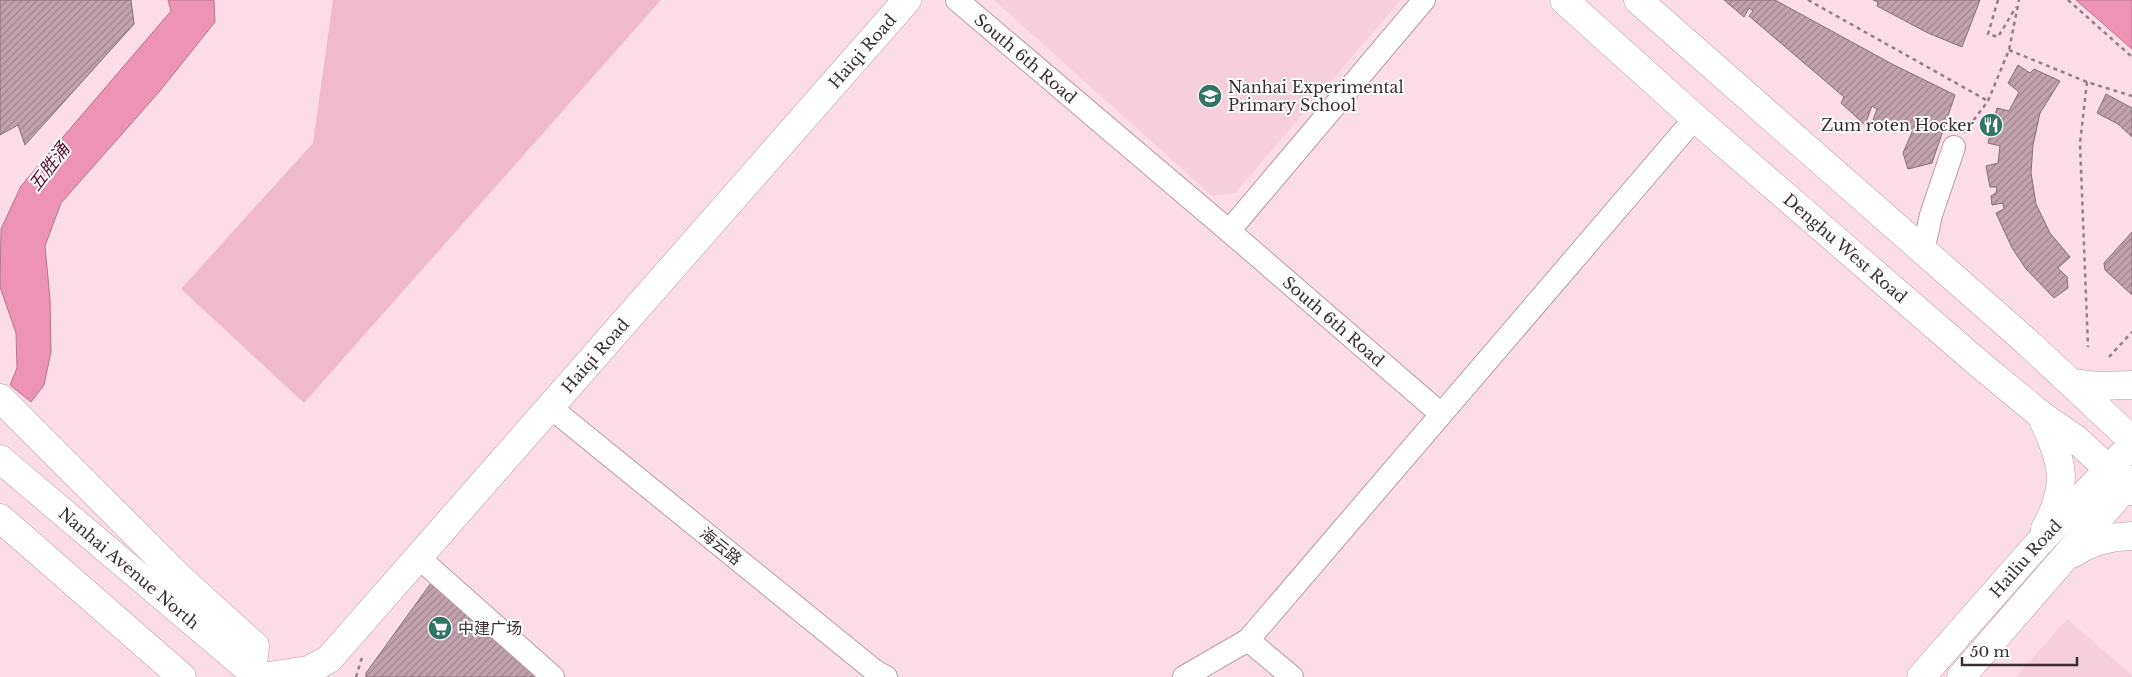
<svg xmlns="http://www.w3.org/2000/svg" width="2132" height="677" font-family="'Libre Baskerville','Noto Sans SC',serif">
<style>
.built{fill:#f7cfdc}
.green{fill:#f0b9cc}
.water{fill:#ed94b5;stroke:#b7758e}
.building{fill:url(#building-hatch);stroke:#896d77}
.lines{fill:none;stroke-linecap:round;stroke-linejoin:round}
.minor-casing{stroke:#b99ba5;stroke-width:24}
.major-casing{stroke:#b99ba5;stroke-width:29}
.highway-casing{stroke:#b99ba5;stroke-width:29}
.path{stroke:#947e86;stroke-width:2.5;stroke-dasharray:4 4;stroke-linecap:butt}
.minor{stroke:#fff;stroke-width:22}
.major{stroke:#fff;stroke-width:28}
.highway{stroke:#fff;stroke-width:28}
.labels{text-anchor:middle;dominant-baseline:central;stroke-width:4;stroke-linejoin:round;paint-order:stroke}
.street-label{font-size:16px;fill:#3a2e32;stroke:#fff}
.poi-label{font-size:16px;fill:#3a2e32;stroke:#fff;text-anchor:start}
.water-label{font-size:18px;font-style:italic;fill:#5a0d33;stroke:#fff}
</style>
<defs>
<pattern id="building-hatch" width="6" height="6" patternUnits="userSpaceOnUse" patternTransform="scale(1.25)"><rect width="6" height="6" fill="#c1a3ad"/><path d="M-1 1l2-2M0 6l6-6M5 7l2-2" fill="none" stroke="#9e858d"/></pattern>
</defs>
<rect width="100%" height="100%" fill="#fcdce7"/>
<!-- built -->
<path class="built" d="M 994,0 L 1401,0 L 1235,193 L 1212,196 Z
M 2067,619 L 2132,675 L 2132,677 L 2016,677 Z"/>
<!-- green -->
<path class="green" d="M 333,0 L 661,0 L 304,403 L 181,289 L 313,143 Z"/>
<!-- water -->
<path class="water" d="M 168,0 L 214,0 L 215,22 L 159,92 L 61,203 L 45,246 L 50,299 L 51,352 L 44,385 L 31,402 L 10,385 L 17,368 L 16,333 L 0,287 L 1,229 L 21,186 L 171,11 Z
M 2076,0 L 2132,0 L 2132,49 Z"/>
<!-- building -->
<path class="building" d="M 0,0 L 131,0 L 134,24 L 25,145 L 18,125 L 0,135 Z
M 1724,0 L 1775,0 L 1892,64 L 1955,95 L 1932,163 L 1908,169 L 1903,153 L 1912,132 L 1873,120 L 1877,109 L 1872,106 L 1865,125 L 1841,103 L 1844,97 L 1749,16 L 1753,11 L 1749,8 L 1744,17 Z
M 1873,0 L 1980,0 L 1962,47 L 1928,33 L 1877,6 L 1878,2 Z
M 2018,65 L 2030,73 L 2034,69 L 2060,81 L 2040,113 L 2033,145 L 2031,173 L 2036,204 L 2050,233 L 2070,257 L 2058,268 L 2067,277 L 2068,288 L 2054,298 L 2026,269 L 2012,248 L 1996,213 L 2004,209 L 2003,203 L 1992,205 L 1991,196 L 1996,193 L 1997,187 L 1990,187 L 1986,166 L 1998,163 L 2000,146 L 1988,143 L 1997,108 L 2009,111 L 2019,92 L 2008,83 Z
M 2106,94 L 2132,108 L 2132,137 L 2118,124 L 2097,113 Z
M 2132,232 L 2132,295 L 2105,270 L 2104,263 Z
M 431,583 L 536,677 L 366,677 L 366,673 Z"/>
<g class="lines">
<!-- minor casing -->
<g class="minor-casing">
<g id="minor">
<path id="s1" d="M 957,0 L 1229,231 L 1441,414"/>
<path d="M 1229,231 L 1424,0"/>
<path d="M 1926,238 L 1931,215 L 1954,147"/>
<path d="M 556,412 L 875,671 L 886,677"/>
<path d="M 418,557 L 553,677"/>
<path d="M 1248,640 L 1292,677"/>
<path d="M 1184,677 L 1248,640 L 1695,118"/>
</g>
</g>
<!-- major casing -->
<g class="major-casing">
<g id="major">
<path id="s2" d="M 1564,0 L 1695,118 L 1977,362 L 2041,415 L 2077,440 L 2132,491"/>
<path d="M 1638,0 L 2026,341 L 2132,440"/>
<path d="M 2072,383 L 2097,386 L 2132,385"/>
<path d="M 0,398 L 182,580 L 255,646 L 252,672"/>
<path d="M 2041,415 C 2062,462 2071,482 2045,529"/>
<path d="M 2072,554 C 2091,541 2109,537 2132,536"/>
<path id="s3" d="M 262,677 L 309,670 L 329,659 L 907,0"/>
<path id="s4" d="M 1921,677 L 2037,545 L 2121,456"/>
<path d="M 1961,677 L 2132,480"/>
</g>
</g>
<!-- highway casing -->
<g class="highway-casing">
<g id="highway">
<path id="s5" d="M 0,459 L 258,677"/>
<path d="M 0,518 L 182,677"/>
</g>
</g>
<!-- path -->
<path class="path" d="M 1808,0 L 1988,101
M 1998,0 L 1988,34 L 1998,37 L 2016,7
M 2068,0 L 2132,57
M 2009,50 L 2087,82 L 2132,96
M 2087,82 L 2080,143 L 2088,347
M 1964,133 L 1988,101 L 2009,50 L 2019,0
M 2109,357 L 2132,332
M 356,677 L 363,654"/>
<!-- minor -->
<use href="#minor" class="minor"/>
<!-- major -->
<use href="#major" class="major"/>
<!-- highway -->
<use href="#highway" class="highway"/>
</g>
<!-- icons -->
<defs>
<g id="school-disc" transform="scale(1.25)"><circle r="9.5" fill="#327465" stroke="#fff"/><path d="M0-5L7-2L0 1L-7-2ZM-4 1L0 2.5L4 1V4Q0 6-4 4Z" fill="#fff"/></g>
<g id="restaurant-disc" transform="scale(1.25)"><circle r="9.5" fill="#327465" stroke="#fff"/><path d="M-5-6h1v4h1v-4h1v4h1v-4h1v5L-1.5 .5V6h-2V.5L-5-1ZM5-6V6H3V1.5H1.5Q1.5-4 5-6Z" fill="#fff"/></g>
<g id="supermarket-disc" transform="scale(1.25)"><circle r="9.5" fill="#327465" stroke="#fff"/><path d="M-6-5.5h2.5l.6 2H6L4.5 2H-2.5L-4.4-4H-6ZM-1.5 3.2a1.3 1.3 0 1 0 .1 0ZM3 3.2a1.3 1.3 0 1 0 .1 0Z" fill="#fff"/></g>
</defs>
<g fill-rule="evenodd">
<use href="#school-disc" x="1210" y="96"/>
<use href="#restaurant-disc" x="1991" y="125"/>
<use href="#supermarket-disc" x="440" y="628"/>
</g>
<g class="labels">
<!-- street labels -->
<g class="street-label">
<text stroke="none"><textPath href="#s3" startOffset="879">Haiqi Road</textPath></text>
<text stroke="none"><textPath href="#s1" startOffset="90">South 6th Road</textPath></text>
<text stroke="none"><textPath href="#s2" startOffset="375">Denghu West Road</textPath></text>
<text stroke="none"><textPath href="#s1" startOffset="495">South 6th Road</textPath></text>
<text stroke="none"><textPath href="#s3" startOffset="474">Haiqi Road</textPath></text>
<text transform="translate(721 546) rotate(39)">海云路</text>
<text stroke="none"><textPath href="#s4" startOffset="158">Hailiu Road</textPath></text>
<text stroke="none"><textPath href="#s5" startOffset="169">Nanhai Avenue North</textPath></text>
</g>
<!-- poi labels -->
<g class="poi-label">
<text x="1228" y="87">Nanhai Experimental<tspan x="1228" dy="18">Primary School</tspan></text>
<text x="1974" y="125" text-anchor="end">Zum roten Hocker</text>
<text x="458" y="628">中建广场</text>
</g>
<!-- water labels -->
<g class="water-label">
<text transform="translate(49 167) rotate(-53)">五胜涌</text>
</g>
</g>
<!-- scale -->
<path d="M1962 657v8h115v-8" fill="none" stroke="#3a2e32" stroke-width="2.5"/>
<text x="1970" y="657" font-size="15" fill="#3a2e32" stroke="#ffffff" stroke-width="4" paint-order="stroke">50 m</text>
</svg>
